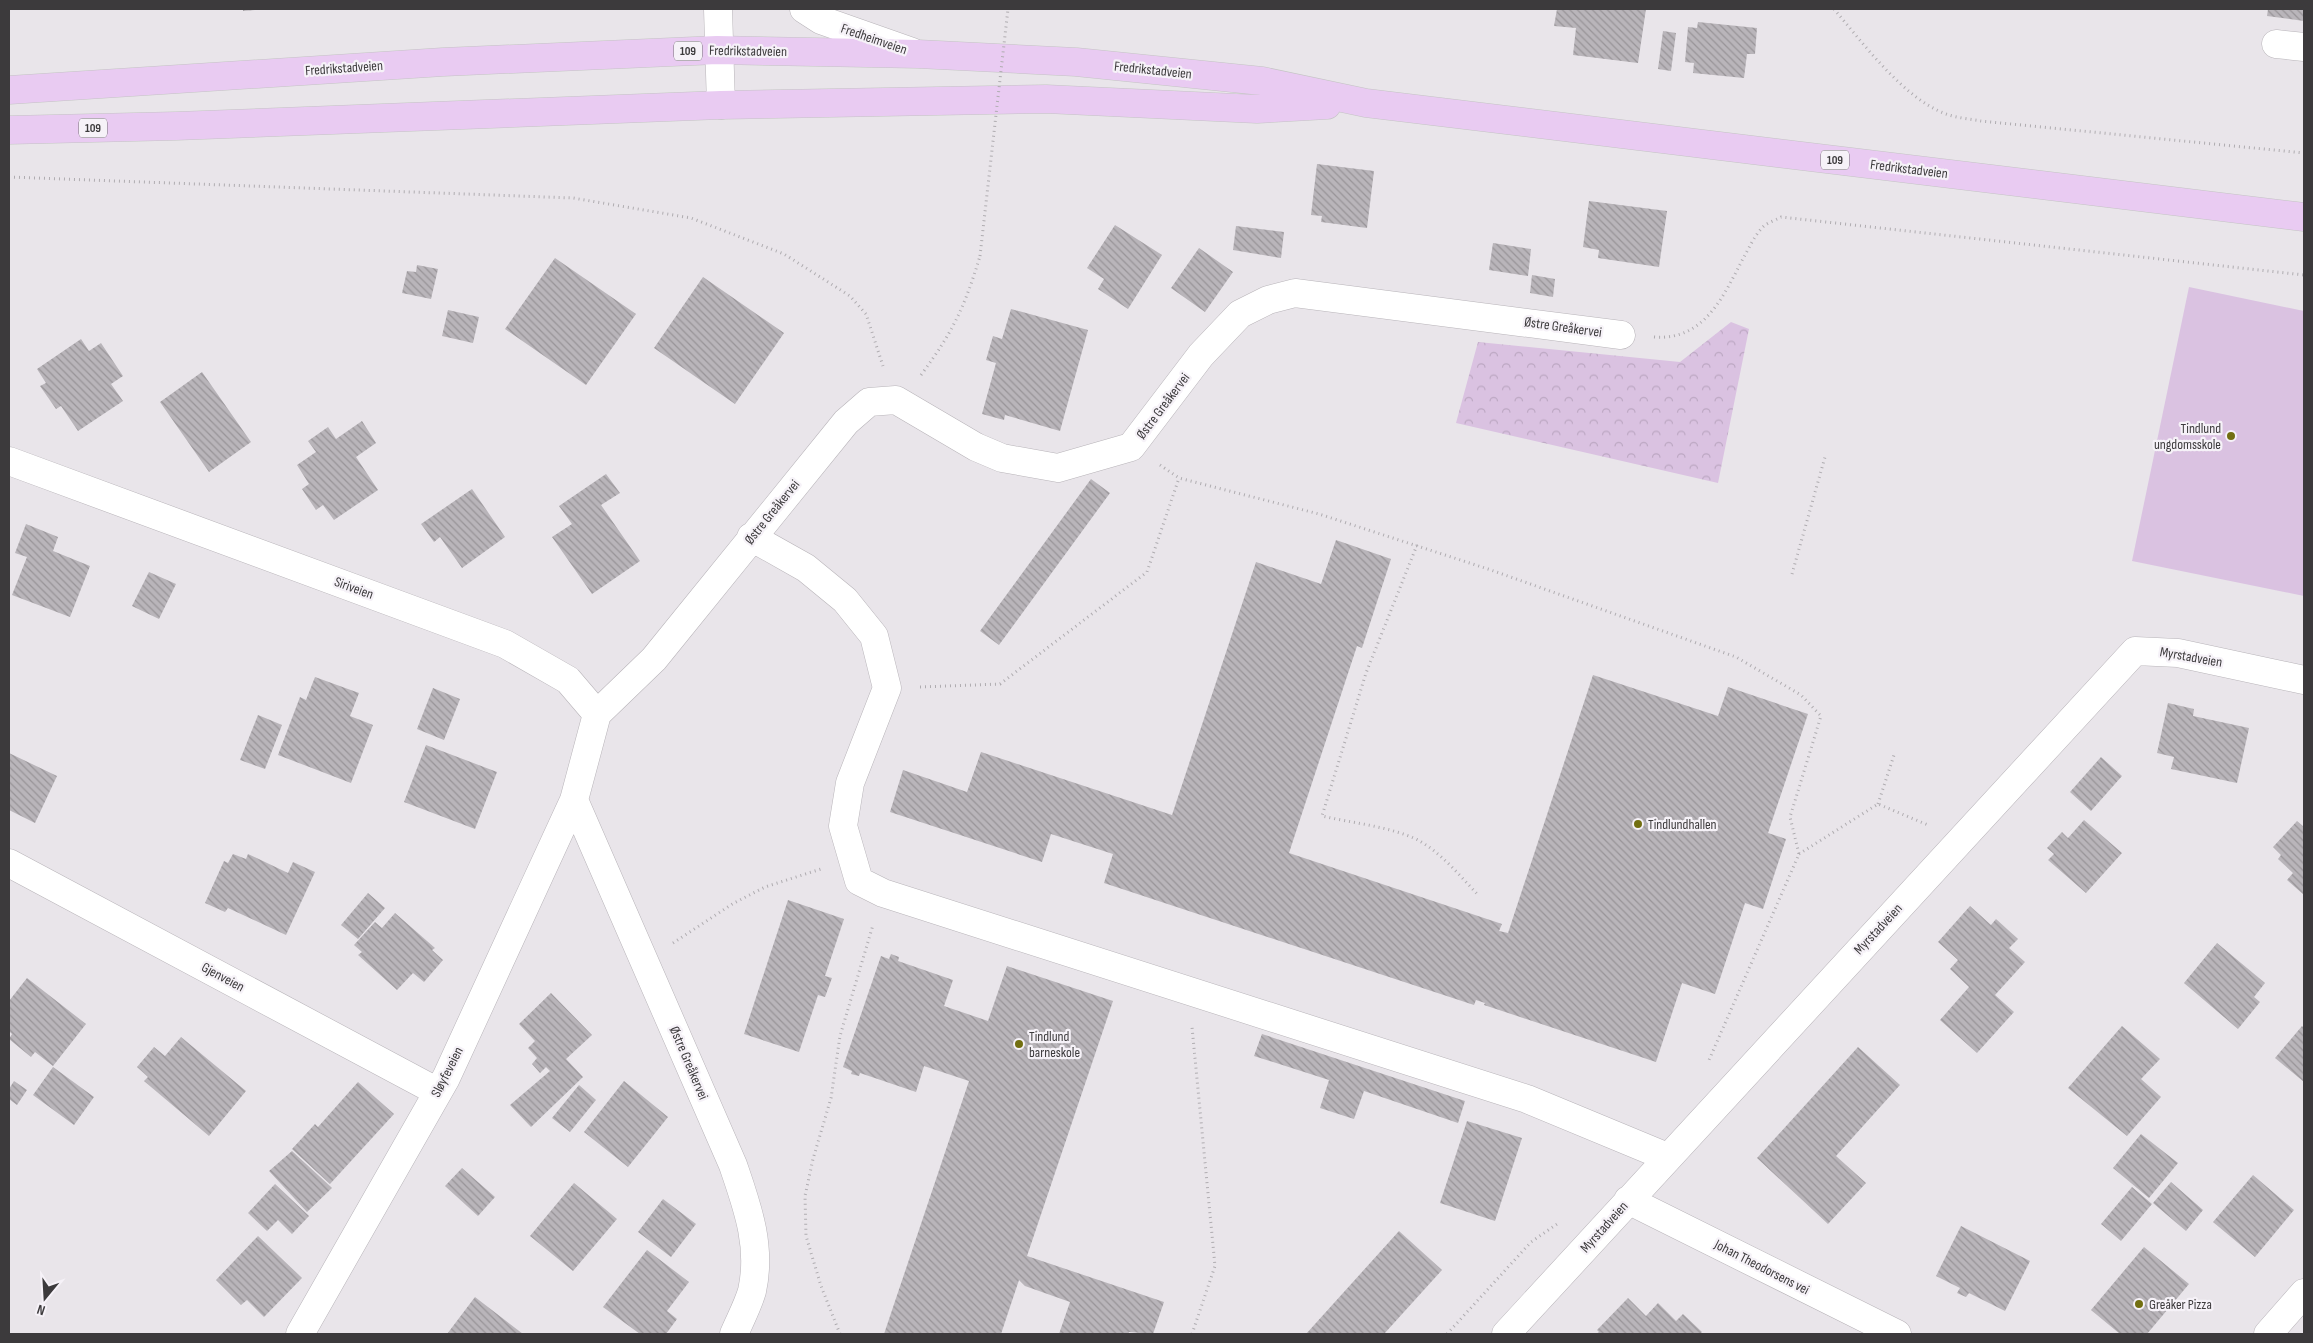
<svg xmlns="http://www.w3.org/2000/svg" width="2313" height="1343" font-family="'Sofia Sans Condensed',sans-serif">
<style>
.park{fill:url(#park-crowns)}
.pitch{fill:#dac2e1}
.building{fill:url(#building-back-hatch)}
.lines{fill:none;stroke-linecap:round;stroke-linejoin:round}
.minor-casing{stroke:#b8b4b9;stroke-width:29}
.major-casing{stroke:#c4c4c4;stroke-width:29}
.path{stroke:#afacb0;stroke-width:3;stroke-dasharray:1 4;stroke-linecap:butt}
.minor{stroke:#fff;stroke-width:28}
.major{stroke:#e9cbf2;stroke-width:28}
.path-bridge{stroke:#afacb0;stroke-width:3;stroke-dasharray:1 4;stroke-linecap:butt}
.poi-dot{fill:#726f11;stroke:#f6f2f8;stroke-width:2}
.labels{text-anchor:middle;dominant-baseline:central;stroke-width:4.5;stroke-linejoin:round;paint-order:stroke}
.shield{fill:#f6f2f8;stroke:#747174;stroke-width:1}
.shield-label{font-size:12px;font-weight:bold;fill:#3c3a3c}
.street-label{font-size:14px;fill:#3c3a3c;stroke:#f6f2f8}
.poi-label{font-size:14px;fill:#3c3a3c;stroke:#f6f2f8;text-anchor:start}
</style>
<defs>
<pattern id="park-crowns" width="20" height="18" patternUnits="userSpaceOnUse" patternTransform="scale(1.25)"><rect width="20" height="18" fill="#dac2e1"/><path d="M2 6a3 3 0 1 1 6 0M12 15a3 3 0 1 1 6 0" fill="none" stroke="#bca7c2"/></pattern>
<pattern id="building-back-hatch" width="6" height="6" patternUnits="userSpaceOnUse" patternTransform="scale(1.25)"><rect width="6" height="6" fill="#b9b5ba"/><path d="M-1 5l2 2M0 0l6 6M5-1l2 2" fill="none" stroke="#989498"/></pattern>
</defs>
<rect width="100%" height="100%" fill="#e9e5ea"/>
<!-- park -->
<path class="park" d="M 1731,322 L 1749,329 L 1718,483 L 1456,423 L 1478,342 L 1680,362 Z"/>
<!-- pitch -->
<path class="pitch" d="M 2189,287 L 2304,311 L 2304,596 L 2132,561 Z"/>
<!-- building -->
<path class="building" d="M 243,9 L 255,9 L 255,10 L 243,11 Z
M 1557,9 L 1646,9 L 1638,63 L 1573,55 L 1576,28 L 1554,26 Z
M 2268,9 L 2304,9 L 2304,21 L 2267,16 Z
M 1698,22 L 1757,28 L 1755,54 L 1747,54 L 1744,78 L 1693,73 L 1694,63 L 1685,62 L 1688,27 L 1697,28 Z
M 1663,31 L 1676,33 L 1671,71 L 1658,69 Z
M 1317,164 L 1374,171 L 1367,228 L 1321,222 L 1322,216 L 1311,215 Z
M 1589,201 L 1667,211 L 1659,267 L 1598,258 L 1599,250 L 1583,247 Z
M 1115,225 L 1162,255 L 1128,309 L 1098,289 L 1104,279 L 1087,268 Z
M 1236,226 L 1284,232 L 1281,258 L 1233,250 Z
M 1493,243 L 1531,249 L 1528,276 L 1489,270 Z
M 1199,248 L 1233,272 L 1205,312 L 1171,288 Z
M 555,258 L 636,314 L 586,385 L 505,329 Z
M 417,265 L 438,269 L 431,299 L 402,293 L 407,271 L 416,272 Z
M 1532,275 L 1555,279 L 1553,297 L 1530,293 Z
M 703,277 L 784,333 L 735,404 L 654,348 Z
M 1011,309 L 1088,330 L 1060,431 L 1005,415 L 1004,420 L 982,414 L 996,363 L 986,360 L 993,336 L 1002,339 Z
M 448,310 L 479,317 L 473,343 L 442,336 Z
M 81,339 L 89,351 L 101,343 L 123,376 L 111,384 L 123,401 L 78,431 L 61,406 L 56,409 L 40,386 L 46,383 L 37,369 Z
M 202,372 L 251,442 L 209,472 L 160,402 Z
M 362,421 L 376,443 L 356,457 L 378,490 L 334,520 L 323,505 L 316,510 L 302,489 L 309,484 L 297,465 L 316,452 L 308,441 L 328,427 L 336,439 Z
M 606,474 L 620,493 L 601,505 L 640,561 L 592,594 L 552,537 L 572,524 L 559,506 Z
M 1091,479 L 1110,493 L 999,645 L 980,631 Z
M 472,489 L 505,537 L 462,568 L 440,537 L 434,542 L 421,524 Z
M 26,524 L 58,537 L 53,551 L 90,566 L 70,617 L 12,595 L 27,557 L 15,553 Z
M 1336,540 L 1391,559 L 1362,648 L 1357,646 L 1289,853 L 1502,924 L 1499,931 L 1508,933 L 1593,675 L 1718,716 L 1728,687 L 1808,714 L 1768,833 L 1786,839 L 1763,909 L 1745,903 L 1715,994 L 1682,983 L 1656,1062 L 1484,1005 L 1485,1003 L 1476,1000 L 1474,1005 L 1104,883 L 1113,854 L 1051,834 L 1042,862 L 890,812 L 903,770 L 967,792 L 981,752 L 1172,815 L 1256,562 L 1321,584 Z
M 149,572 L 176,584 L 159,619 L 132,606 Z
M 315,677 L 359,693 L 350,716 L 373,725 L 351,783 L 278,755 L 300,697 L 306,700 Z
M 433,688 L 460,699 L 444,740 L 417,729 Z
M 2168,703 L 2194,709 L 2193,716 L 2249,728 L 2237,783 L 2171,769 L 2174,757 L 2157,753 Z
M 258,715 L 282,725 L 265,769 L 240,760 Z
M 426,745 L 497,772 L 475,829 L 404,802 Z
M 9,753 L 57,776 L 35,823 L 9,810 Z
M 2101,757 L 2122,776 L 2091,811 L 2070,792 Z
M 2084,820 L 2122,853 L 2086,893 L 2048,860 L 2054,854 L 2047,848 L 2062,832 L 2068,838 Z
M 2297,821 L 2304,827 L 2304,895 L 2287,880 L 2293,873 L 2278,859 L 2281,855 L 2273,847 Z
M 233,854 L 246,859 L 248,854 L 288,873 L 293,862 L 315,872 L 286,935 L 228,908 L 225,912 L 205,903 L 224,861 L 228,863 Z
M 368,893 L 385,908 L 358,939 L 341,925 Z
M 788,900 L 844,919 L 825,976 L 832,978 L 825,997 L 818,995 L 799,1052 L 744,1034 Z
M 1970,906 L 1991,925 L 1996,919 L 2018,939 L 2009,948 L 2025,962 L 1995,995 L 2014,1012 L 1977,1053 L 1940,1020 L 1969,987 L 1950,969 L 1958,960 L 1938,942 Z
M 395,913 L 435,948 L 432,950 L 443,960 L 424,982 L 413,973 L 397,990 L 358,955 L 362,952 L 354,945 L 375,922 L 382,928 Z
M 2217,943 L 2265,983 L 2254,997 L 2260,1002 L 2238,1029 L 2184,983 Z
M 891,954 L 899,957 L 898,961 L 953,980 L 944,1006 L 988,1021 L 1007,966 L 1113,1001 L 1027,1256 L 1164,1302 L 1153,1334 L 1129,1332 L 1128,1334 L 1059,1334 L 1070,1302 L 1025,1286 L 1019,1280 L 1001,1334 L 884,1334 L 969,1081 L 924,1066 L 916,1092 L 860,1073 L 859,1076 L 851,1074 L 852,1071 L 843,1067 L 881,956 L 889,959 Z
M 27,978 L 86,1024 L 53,1066 L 35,1052 L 31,1057 L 9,1039 L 12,1034 L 9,1031 L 9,1001 Z
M 551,993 L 592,1035 L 566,1059 L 583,1077 L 531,1127 L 510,1105 L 550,1071 L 546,1067 L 540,1073 L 532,1064 L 537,1058 L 528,1048 L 535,1041 L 519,1024 Z
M 2122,1026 L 2160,1059 L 2141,1079 L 2161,1097 L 2127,1136 L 2068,1088 Z
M 2302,1026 L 2304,1028 L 2304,1082 L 2275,1058 Z
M 1262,1034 L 1465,1101 L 1458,1123 L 1364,1091 L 1354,1119 L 1320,1108 L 1329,1080 L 1254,1056 Z
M 181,1037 L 246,1091 L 209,1136 L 144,1081 L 148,1077 L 137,1067 L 154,1047 L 165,1056 Z
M 1858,1047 L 1900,1085 L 1836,1156 L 1866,1183 L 1828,1224 L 1757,1158 Z
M 53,1067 L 94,1097 L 74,1125 L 33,1095 Z
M 14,1081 L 27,1090 L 17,1105 L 9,1099 L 9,1089 Z
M 624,1081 L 668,1117 L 628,1167 L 584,1132 Z
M 358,1082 L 394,1114 L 330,1184 L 292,1149 L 315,1124 L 318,1127 Z
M 579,1085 L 596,1100 L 570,1132 L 552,1118 Z
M 1467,1121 L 1522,1138 L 1495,1221 L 1440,1203 Z
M 2141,1134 L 2178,1163 L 2149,1198 L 2113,1168 Z
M 292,1151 L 332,1188 L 307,1212 L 269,1171 Z
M 462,1168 L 495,1197 L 478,1216 L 445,1186 Z
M 2253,1175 L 2294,1210 L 2255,1257 L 2213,1222 Z
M 2171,1182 L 2203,1210 L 2186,1231 L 2153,1203 Z
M 574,1183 L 617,1219 L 573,1271 L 530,1236 Z
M 275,1184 L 309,1216 L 292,1234 L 278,1220 L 267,1231 L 248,1213 Z
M 2132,1187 L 2152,1204 L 2121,1241 L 2101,1224 Z
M 663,1199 L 696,1224 L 671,1257 L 638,1232 Z
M 1961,1226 L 2030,1261 L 2005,1311 L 1969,1293 L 1966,1297 L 1957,1293 L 1960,1288 L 1936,1276 Z
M 1399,1231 L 1442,1270 L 1384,1334 L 1306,1334 Z
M 258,1236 L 302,1278 L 264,1317 L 247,1300 L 241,1305 L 216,1280 Z
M 2144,1247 L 2189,1284 L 2147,1334 L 2120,1334 L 2091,1310 Z
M 647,1250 L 689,1282 L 667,1311 L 677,1319 L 666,1334 L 640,1334 L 603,1307 Z
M 475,1297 L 523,1334 L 447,1334 Z
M 1628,1298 L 1646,1316 L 1658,1303 L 1676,1321 L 1683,1314 L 1702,1332 L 1700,1334 L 1596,1334 L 1599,1332 L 1597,1330 Z"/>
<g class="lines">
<!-- minor casing -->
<g class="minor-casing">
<path id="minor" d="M 718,9 L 721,105
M 804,9 L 821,20 L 912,52
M 2276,44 L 2304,47
M 9,461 L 505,644 L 568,680 L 597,714 L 574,800 L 446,1078 L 300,1334
M 751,537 L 806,568 L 845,600 L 874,636 L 887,688 L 850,783 L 843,826 L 859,881 L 883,893 L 1527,1099 L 1667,1157
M 597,714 L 654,659 L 846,422 L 869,402 L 896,400 L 976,447 L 1002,458 L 1058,468 L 1131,447 L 1201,355 L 1240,314 L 1268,300 L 1295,293 L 1621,335
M 574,800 L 733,1165 C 747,1206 762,1246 752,1291 C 748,1305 740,1320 734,1334
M 9,863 L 438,1092
M 1628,1200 L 1897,1334
M 1506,1334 L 2135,651 L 2178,653 L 2304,680
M 2268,1334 L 2304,1293"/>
</g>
<!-- major casing -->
<g class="major-casing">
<path id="major" d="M 9,90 L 443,62 L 717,50 L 918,54 L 1076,62 L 1262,81 L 1366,103 L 2304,217
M 9,130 L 176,126 L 721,105 L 1046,99 L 1257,109 L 1327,105"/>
</g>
<!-- path -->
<path class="path" d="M 1834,9 C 1863,43 1903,98 1946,114 C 1957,118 1970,119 1981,121 L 2304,153
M 9,177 L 573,198 L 691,218 L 784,254 L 850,296 L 866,314 L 883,366
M 1654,337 C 1706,341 1724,294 1745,255 C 1750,246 1756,233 1764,226 C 1769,222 1776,220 1781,217 L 2304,275
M 921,375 C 953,332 965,306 980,256
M 1160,465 L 1179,478 L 1319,514 L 1488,569 L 1736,657 L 1801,695 L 1821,716 L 1790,817 L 1799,854 L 1709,1060
M 1417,545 L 1366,673 L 1322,816 C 1352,823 1387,826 1416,839 C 1441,852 1460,876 1479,896
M 1792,574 L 1825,457
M 920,687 L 1000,684 L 1147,572 L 1179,478
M 1878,804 L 1895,752
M 1799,854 L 1878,804 L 1928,825
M 673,943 L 734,903 L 765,887 L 821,869
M 840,1334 L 821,1286 L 806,1236 L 805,1196 L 813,1159 L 831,1098 L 840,1036 L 873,925
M 1192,1334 L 1215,1266 L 1192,1027
M 1447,1334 L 1531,1242 L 1560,1222"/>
<!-- minor -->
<use href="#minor" class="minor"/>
<!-- major -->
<use href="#major" class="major"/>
<!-- path-bridge -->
<path class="path-bridge" d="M 980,256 L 1008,9"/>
</g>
<!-- markers -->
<g class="poi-dot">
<circle cx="2231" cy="436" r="5"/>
<circle cx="1638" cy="824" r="5"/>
<circle cx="1019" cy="1044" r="5"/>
<circle cx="2139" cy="1304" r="5"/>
</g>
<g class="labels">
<!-- shield labels -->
<g class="shield">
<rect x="674" y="41.5" width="28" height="19" rx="4"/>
<rect x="79" y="118.5" width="28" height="19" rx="4"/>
<rect x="1821" y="150.5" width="28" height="19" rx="4"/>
</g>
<g class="shield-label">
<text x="688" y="51">109</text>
<text x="93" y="128">109</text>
<text x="1835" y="160">109</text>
</g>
<!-- street labels -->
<g class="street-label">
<text transform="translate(874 39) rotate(19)">Fredheimveien</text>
<text transform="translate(748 51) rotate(1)">Fredrikstadveien</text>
<text transform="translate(344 68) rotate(-4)">Fredrikstadveien</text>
<text transform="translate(1153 70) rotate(6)">Fredrikstadveien</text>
<text transform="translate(1909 169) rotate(7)">Fredrikstadveien</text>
<text transform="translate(1563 327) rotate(8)">Østre Greåkervei</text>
<text transform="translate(1163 406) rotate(-53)">Østre Greåkervei</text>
<text transform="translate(772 512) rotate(-51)">Østre Greåkervei</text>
<text transform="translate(354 588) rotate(20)">Siriveien</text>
<text transform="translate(2191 657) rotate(10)">Myrstadveien</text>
<text transform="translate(1878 929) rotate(-47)">Myrstadveien</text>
<text transform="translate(223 977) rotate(28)">Gjenveien</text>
<text transform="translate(689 1063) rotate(67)">Østre Greåkervei</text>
<text transform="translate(447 1072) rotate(-63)">Sløyfeveien</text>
<text transform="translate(1604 1227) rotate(-48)">Myrstadveien</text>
<text transform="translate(1762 1267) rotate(27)">Johan Theodorsens vei</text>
</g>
<!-- poi labels -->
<g class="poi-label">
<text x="2221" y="428" text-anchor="end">Tindlund<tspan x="2221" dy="16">ungdomsskole</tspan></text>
<text x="1648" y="824">Tindlundhallen</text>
<text x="1029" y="1036">Tindlund<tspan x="1029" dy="16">barneskole</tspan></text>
<text x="2149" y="1304">Greåker Pizza</text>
</g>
</g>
<!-- border -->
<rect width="2313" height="1343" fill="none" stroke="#3c3a3c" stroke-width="20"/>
<!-- north arrow -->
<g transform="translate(45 1298) rotate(198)" stroke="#f6f2f8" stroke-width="4" paint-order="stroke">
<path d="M0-4L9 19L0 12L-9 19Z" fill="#3c3a3c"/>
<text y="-8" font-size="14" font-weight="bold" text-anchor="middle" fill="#3c3a3c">N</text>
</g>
</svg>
